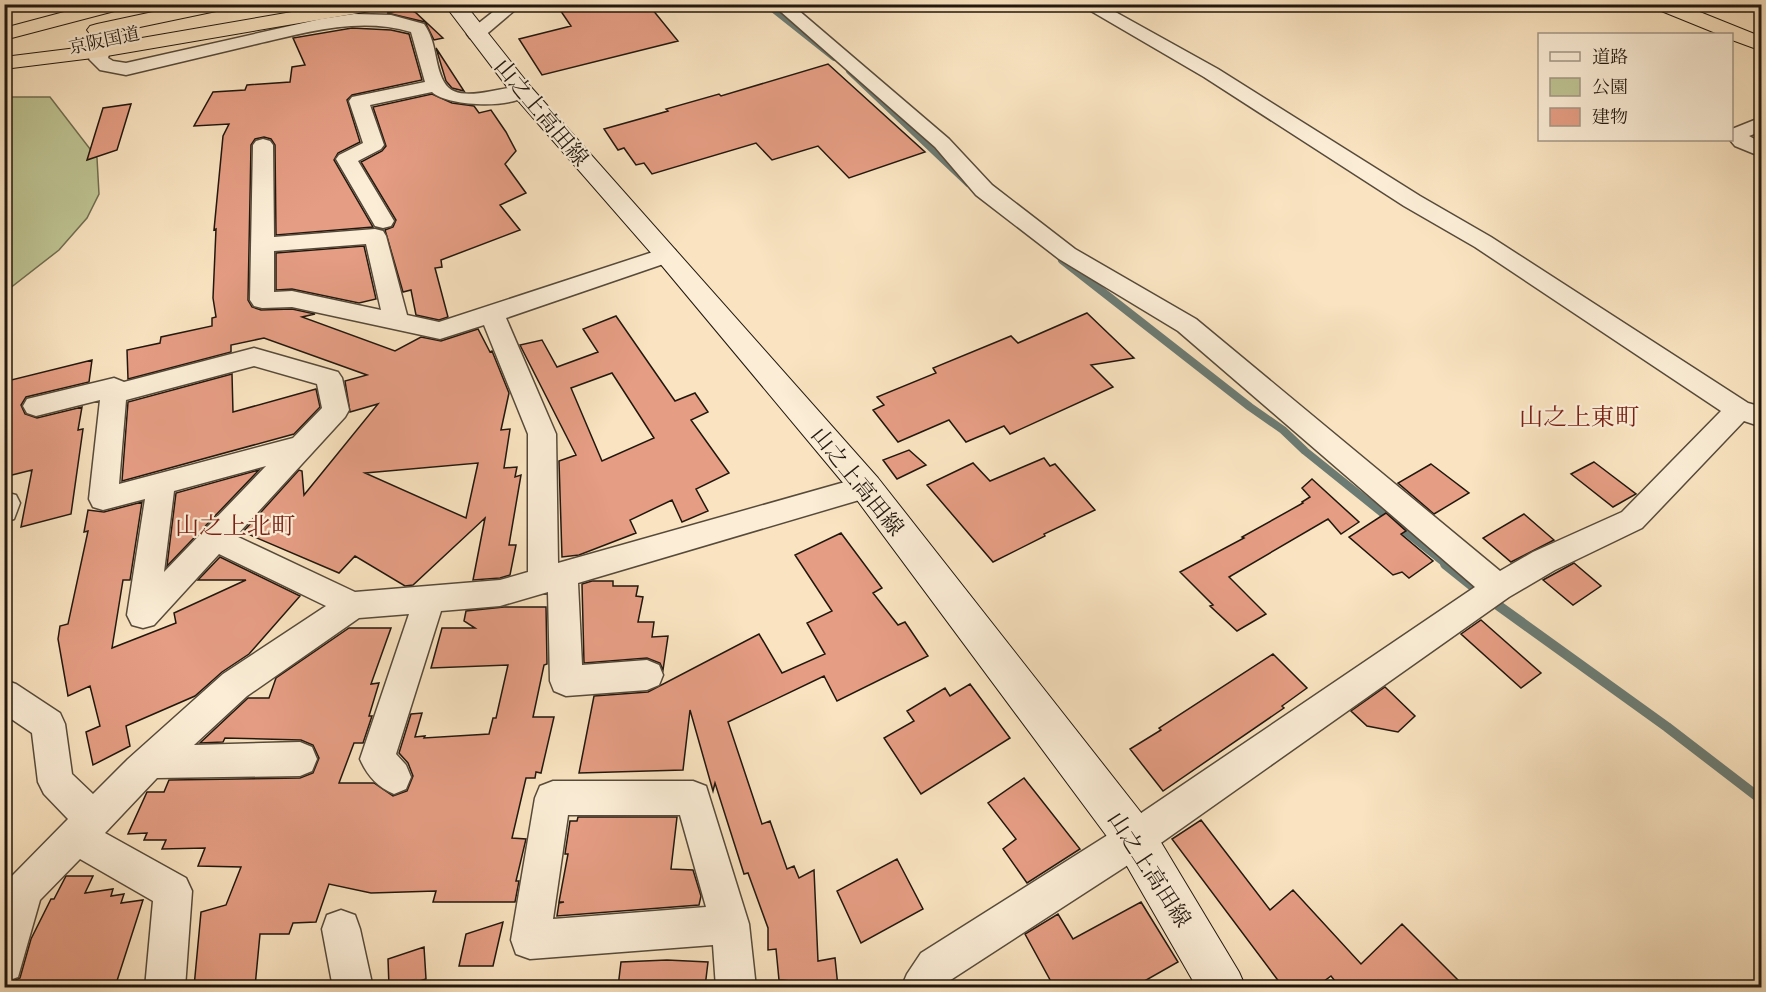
<svg xmlns="http://www.w3.org/2000/svg" width="1766" height="992" font-family="'Gentium Book Plus','Noto Serif JP',serif">
<style>
.green{fill:#bec392;stroke:#706d50;stroke-width:1.5}
.lines{fill:none;stroke-linecap:round;stroke-linejoin:round}
.stream-far2{stroke:#6c7b73;stroke-width:6}
.stream-far1{stroke:#6c7b73;stroke-width:8}
.stream{stroke:#6c7b73;stroke-width:10}
.building{fill:#e59d83;stroke:#21170e;stroke-width:1.5;fill-rule:evenodd}
.street-casing{stroke:#574a3a;stroke-width:3}
.secondary-casing{stroke:#21170e;stroke-width:2}
.highway-casing{stroke:#21170e;stroke-width:2}
.street{fill:#fbedd6;fill-rule:evenodd}
.secondary{fill:#fbedd6;fill-rule:evenodd}
.highway{fill:#f9e3c0;fill-rule:evenodd}
.labels{text-anchor:middle;dominant-baseline:central;stroke-width:4.5;stroke-linejoin:round;paint-order:stroke}
.far-street-label{font-size:18px;fill:#21170e;stroke:#fbedd6}
.street-label{font-size:22px;fill:#21170e;stroke:#fbedd6}
.neighbourhood-label{font-size:24px;fill:#7a1f14;stroke:#fbedd6}
</style>
<rect width="100%" height="100%" fill="#f9e3c0"/>
<filter id="stains"><feTurbulence type="fractalNoise" baseFrequency=".00333" numOctaves="4"/><feColorMatrix values="0 0 0 0 .2 0 0 0 0 .09 0 0 0 0 .02 0 0 0 .5 -.17"/></filter>
<radialGradient id="worn" r=".72"><stop offset=".6" stop-color="#630" stop-opacity="0"/><stop offset="1" stop-color="#630" stop-opacity=".3"/></radialGradient>
<!-- green -->
<path class="green" d="M 5,97 L 50,97 L 97,158 L 99,194 L 87,218 L 59,250 L 5,292 Z"/>
<g class="lines">
<!-- stream-far2 -->
<path class="stream-far2" d="M 766,4 L 834,58
M 849,71 L 968,184"/>
<!-- stream-far1 -->
<path class="stream-far1" d="M 1062,260 L 1250,407 L 1283,430 L 1305,451 L 1447,565"/>
<!-- stream -->
<path class="stream" d="M 1445,564 L 1485,596 L 1667,727 L 1762,800"/>
</g>
<!-- building -->
<path class="building" d="M 556,4 L 648,4 L 678,41 L 542,75 L 519,39 L 571,26 Z
M 407,9 L 415,12 L 443,38 L 434,40 L 425,22 L 387,13 Z
M 352,28 L 391,30 L 409,34 L 422,80 L 352,95 L 347,100 L 360,142 L 338,153 L 334,160 L 373,227 L 276,235 L 275,145 L 271,139 L 264,137 L 255,139 L 251,145 L 248,300 L 252,307 L 261,310 L 292,309 L 315,314 L 302,317 L 395,351 L 421,337 L 441,341 L 478,329 L 490,352 L 492,351 L 509,393 L 501,430 L 510,429 L 504,468 L 517,467 L 515,477 L 521,475 L 509,545 L 516,545 L 510,575 L 500,578 L 473,580 L 485,518 L 413,585 L 405,586 L 355,556 L 339,573 L 243,532 L 299,470 L 302,471 L 304,495 L 378,404 L 350,412 L 345,381 L 367,375 L 264,338 L 231,345 L 231,352 L 128,379 L 127,350 L 160,343 L 161,337 L 212,326 L 212,318 L 216,317 L 213,298 L 216,229 L 214,230 L 223,136 L 229,124 L 194,126 L 213,92 L 245,90 L 247,85 L 290,82 L 292,67 L 305,65 L 293,38 ZM 478,463 L 466,518 L 365,473 Z
M 436,48 L 464,91 L 452,88 L 446,81 Z
M 828,64 L 925,152 L 849,178 L 818,146 L 772,160 L 756,143 L 652,174 L 644,163 L 636,165 L 624,148 L 618,150 L 604,129 L 668,111 L 666,109 L 719,94 L 721,96 Z
M 432,94 L 452,103 L 474,106 L 479,113 L 491,110 L 506,132 L 516,151 L 505,164 L 526,193 L 500,205 L 520,230 L 441,260 L 442,267 L 435,268 L 448,317 L 439,320 L 416,315 L 411,290 L 403,292 L 385,230 L 393,227 L 396,220 L 361,162 L 382,151 L 386,146 L 373,107 Z
M 131,104 L 117,150 L 87,160 L 103,108 Z
M 364,246 L 376,299 L 359,303 L 292,289 L 276,290 L 276,253 Z
M 1087,313 L 1134,358 L 1091,365 L 1113,387 L 1010,434 L 1004,426 L 966,442 L 949,420 L 898,442 L 873,410 L 884,405 L 877,397 L 936,373 L 933,368 L 1011,336 L 1018,343 Z
M 616,316 L 675,401 L 695,393 L 708,412 L 691,420 L 729,473 L 696,489 L 708,511 L 682,522 L 672,500 L 630,520 L 636,533 L 579,555 L 562,557 L 559,461 L 576,455 L 520,345 L 542,340 L 557,367 L 598,352 L 583,329 ZM 612,373 L 654,438 L 602,461 L 571,388 Z
M 92,360 L 89,382 L 26,397 L 21,405 L 25,414 L 37,418 L 82,407 L 78,430 L 83,429 L 71,514 L 21,527 L 32,470 L 4,477 L 7,381 Z
M 232,374 L 233,412 L 316,389 L 320,407 L 294,434 L 122,481 L 128,402 Z
M 909,450 L 926,465 L 897,479 L 883,460 Z
M 1044,458 L 1050,466 L 1055,464 L 1095,510 L 1044,534 L 1045,536 L 993,562 L 927,485 L 973,463 L 990,481 Z
M 1594,462 L 1636,494 L 1613,507 L 1571,474 Z
M 1431,464 L 1469,493 L 1434,514 L 1398,483 Z
M 259,470 L 167,566 L 176,493 Z
M 1312,479 L 1359,522 L 1341,534 L 1328,519 L 1229,577 L 1266,614 L 1237,631 L 1210,606 L 1213,605 L 1180,572 L 1244,538 L 1242,537 L 1303,503 L 1302,502 L 1310,497 L 1302,488 Z
M 142,502 L 130,580 L 123,580 L 112,648 L 176,623 L 174,613 L 246,580 L 198,580 L 220,557 L 300,596 L 249,654 L 222,672 L 195,696 L 126,726 L 130,746 L 93,765 L 86,732 L 100,726 L 90,686 L 68,696 L 58,639 L 60,626 L 68,624 L 88,531 L 84,532 L 88,510 L 104,512 Z
M 1386,513 L 1406,531 L 1401,534 L 1433,561 L 1409,578 L 1402,572 L 1393,575 L 1349,537 Z
M 1524,514 L 1554,540 L 1511,562 L 1483,538 Z
M 841,533 L 882,588 L 873,593 L 898,625 L 905,622 L 928,656 L 837,701 L 824,676 L 728,722 L 762,824 L 770,821 L 787,869 L 794,866 L 799,878 L 814,870 L 818,961 L 835,958 L 838,987 L 791,987 L 791,981 L 779,980 L 776,949 L 768,950 L 768,928 L 748,873 L 744,874 L 715,783 L 713,791 L 690,710 L 683,770 L 579,773 L 594,696 L 648,692 L 759,634 L 782,673 L 825,654 L 807,623 L 832,611 L 795,555 Z
M 1574,563 L 1601,586 L 1573,605 L 1543,580 Z
M 592,581 L 613,581 L 613,586 L 638,586 L 636,596 L 643,597 L 638,622 L 654,622 L 652,637 L 668,636 L 663,670 L 660,663 L 647,658 L 584,663 L 582,584 Z
M 504,607 L 546,607 L 547,664 L 544,665 L 533,717 L 554,717 L 541,773 L 536,772 L 535,778 L 526,778 L 512,838 L 526,839 L 516,881 L 519,881 L 515,902 L 433,902 L 436,891 L 371,893 L 329,884 L 316,922 L 293,923 L 289,934 L 260,934 L 255,987 L 194,987 L 201,912 L 226,905 L 241,867 L 198,866 L 205,848 L 162,849 L 166,840 L 144,840 L 147,833 L 128,834 L 147,792 L 164,792 L 169,780 L 300,778 L 313,773 L 319,758 L 313,745 L 301,740 L 225,738 L 223,742 L 200,743 L 248,698 L 269,698 L 276,678 L 349,628 L 391,628 L 371,684 L 379,683 L 369,716 L 372,716 L 363,743 L 354,743 L 339,783 L 374,783 L 393,796 L 407,791 L 413,776 L 408,763 L 399,753 L 411,714 L 422,713 L 415,737 L 425,736 L 424,738 L 489,734 L 493,718 L 496,718 L 508,665 L 431,668 L 442,628 L 475,628 L 464,621 L 466,611 Z
M 1481,620 L 1541,673 L 1521,688 L 1461,634 Z
M 1273,654 L 1307,688 L 1282,706 L 1284,708 L 1163,791 L 1130,749 L 1161,730 L 1159,728 Z
M 970,684 L 1010,738 L 921,794 L 884,738 L 914,721 L 907,711 L 945,688 L 950,696 Z
M 1385,687 L 1415,716 L 1398,732 L 1367,726 L 1351,711 Z
M 1024,778 L 1080,849 L 1027,883 L 1003,849 L 1016,839 L 988,803 Z
M 578,817 L 677,817 L 671,869 L 693,870 L 701,896 L 699,905 L 557,916 L 559,903 L 564,902 L 559,902 L 568,854 L 565,854 L 570,821 L 577,821 Z
M 1201,820 L 1270,910 L 1293,890 L 1361,964 L 1402,924 L 1465,987 L 1337,987 L 1339,986 L 1331,976 L 1316,987 L 1283,987 L 1172,839 Z
M 897,859 L 923,909 L 861,943 L 837,891 Z
M 66,876 L 93,876 L 85,893 L 113,889 L 111,896 L 124,894 L 121,903 L 143,900 L 115,987 L 7,987 L 10,982 L 20,978 L 31,939 L 51,899 L 54,899 Z
M 1141,902 L 1178,962 L 1134,987 L 1054,987 L 1025,934 L 1058,914 L 1073,939 Z
M 503,922 L 493,966 L 459,966 L 466,934 Z
M 424,947 L 426,979 L 401,987 L 389,987 L 388,959 Z
M 667,960 L 708,962 L 705,987 L 618,987 L 621,962 Z"/>
<g class="lines">
<!-- street casing -->
<g class="street-casing">
<path id="street" d="M 503,4 L 522,4 L 482,38 L 470,38 L 467,34 L 470,30 Z
M 772,4 L 791,4 L 949,139 L 992,185 L 1075,249 L 1196,319 L 1500,571 L 1533,552 L 1622,512 L 1721,411 L 1475,247 L 1404,206 L 1204,77 L 1079,4 L 1101,4 L 1218,69 L 1420,196 L 1491,237 L 1748,403 L 1762,407 L 1762,427 L 1744,421 L 1642,528 L 1555,570 L 1509,597 L 1148,852 L 949,981 L 945,988 L 901,988 L 907,974 L 921,953 L 1122,826 L 1475,587 L 1178,331 L 1059,259 L 976,195 L 935,147 Z
M 354,14 L 391,15 L 424,24 C 437,42 434,64 444,82 C 458,108 509,82 529,87 L 532,91 C 519,110 448,107 432,92 L 370,105 L 384,145 L 381,149 L 358,161 L 394,221 L 391,226 L 383,228 L 375,226 L 336,159 L 339,155 L 363,143 L 349,101 L 352,97 L 425,82 L 411,32 C 358,16 305,33 252,45 C 210,55 168,65 126,75 L 100,70 L 89,59 L 95,47 L 107,47 L 110,51 L 108,58 L 113,61 L 126,63 L 321,19 Z
M 1762,117 L 1762,131 L 1749,136 L 1762,143 L 1762,157 L 1735,146 L 1730,140 L 1732,129 Z
M 263,139 L 270,141 L 273,145 L 274,237 L 375,229 L 383,231 L 386,236 L 407,315 L 439,322 L 659,250 L 667,248 L 675,250 L 678,255 L 675,260 L 506,318 L 556,434 L 558,563 L 866,476 L 876,479 L 880,487 L 876,495 L 866,498 L 578,583 L 582,665 L 647,660 L 659,665 L 663,675 L 659,685 L 647,690 L 566,696 L 554,691 L 550,681 L 548,592 L 500,606 L 441,611 L 396,754 L 406,765 L 411,777 L 406,789 L 394,794 C 377,787 367,775 360,759 L 409,614 L 359,618 L 247,696 L 194,745 L 300,742 L 312,747 L 317,759 L 312,771 L 300,776 L 157,778 L 105,833 L 186,878 L 192,891 L 185,988 L 145,988 L 153,901 L 80,859 L 40,900 L 18,977 L 4,982 L 5,890 L 11,877 L 68,819 L 44,794 L 38,782 L 32,733 L 4,714 L 4,680 L 16,684 L 60,713 L 65,724 L 72,774 L 93,794 L 128,759 L 223,674 L 326,606 L 219,554 L 154,625 L 143,628 L 132,625 L 127,615 L 145,499 L 103,510 L 93,507 L 89,499 L 100,400 L 36,416 L 27,413 L 23,406 L 27,399 L 114,378 L 124,382 L 254,348 L 338,372 L 342,378 L 349,410 L 345,417 L 236,536 L 355,592 L 500,580 L 528,572 L 528,434 L 484,325 L 440,339 L 292,307 L 262,308 L 254,306 L 250,300 L 253,145 L 256,141 ZM 366,244 L 381,310 L 292,291 L 274,292 L 274,251 ZM 254,366 L 317,384 L 322,408 L 293,438 L 119,484 L 126,400 ZM 266,466 L 164,572 L 174,491 Z
M 4,492 L 16,495 L 20,503 L 14,519 L 4,522 Z
M 553,781 L 693,781 L 706,786 L 749,924 L 756,988 L 716,988 L 713,945 L 530,959 L 516,954 L 511,940 L 535,798 L 540,786 ZM 568,815 L 680,815 L 706,907 L 553,919 Z
M 341,910 L 355,915 L 360,929 L 373,988 L 333,988 L 322,929 L 327,915 Z"/>
</g>
<!-- secondary casing -->
<g class="secondary-casing">
<path id="secondary" d="M 444,4 L 465,4 L 530,86 L 878,478 L 1150,824 L 1239,972 L 1246,988 L 1197,988 L 1120,854 L 854,496 L 658,261 L 514,96 Z"/>
</g>
<!-- highway casing -->
<g class="highway-casing">
<path id="highway" d="M 94,4 L 129,4 L 126,8 L 4,40 L 4,28 Z
M 190,4 L 231,4 L 228,8 L 221,10 L 97,36 L 90,34 L 87,30 L 90,26 L 97,24 Z
M 338,4 L 386,4 L 383,8 L 376,10 L 101,57 L 4,69 L 4,57 L 101,45 Z
M 1651,4 L 1680,4 L 1762,37 L 1762,51 L 1732,40 L 1732,34 L 1718,34 L 1654,8 Z"/>
</g>
<!-- street -->
<use href="#street" class="street"/>
<!-- secondary -->
<use href="#secondary" class="secondary"/>
<!-- highway -->
<use href="#highway" class="highway"/>
</g>
<g class="labels">
<!-- far-street labels -->
<g class="far-street-label">
<text transform="translate(104 40) rotate(-12)">京阪国道</text>
</g>
<!-- street labels -->
<g class="street-label">
<text transform="translate(542 112) rotate(50)">山之上高田線</text>
<text transform="translate(858 481) rotate(51)">山之上高田線</text>
<text transform="translate(1150 869) rotate(57)">山之上高田線</text>
</g>
<!-- neighbourhood labels -->
<g class="neighbourhood-label">
<text x="1579" y="416">山之上東町</text>
<text x="235" y="525">山之上北町</text>
</g>
</g>
<!-- margin -->
<rect width="1766" height="992" fill="none" stroke="#f9e3c0" stroke-width="24"/>
<rect x="6" y="6" width="1754" height="980" fill="none" stroke="#21170e" stroke-width="3"/>
<rect x="12" y="12" width="1742" height="968" fill="none" stroke="#21170e" stroke-width="1.5"/>
<!-- legend -->
<rect x="1538" y="33" width="195" height="108" fill="#fbedd6" stroke="#a49786" stroke-width="1.5"/>
<rect x="1550" y="52" width="30" height="9" fill="#fbedd6" stroke="#a49786" stroke-width="1.5"/>
<text x="1592" y="63" font-size="18" fill="#21170e">道路</text>
<rect x="1550" y="78" width="30" height="18" fill="#bec392" stroke="#a49786" stroke-width="1.5"/>
<text x="1592" y="93" font-size="18" fill="#21170e">公園</text>
<rect x="1550" y="108" width="30" height="18" fill="#e59d83" stroke="#a49786" stroke-width="1.5"/>
<text x="1592" y="123" font-size="18" fill="#21170e">建物</text>
<rect width="100%" height="100%" filter="url(#stains)"/>
<rect width="100%" height="100%" fill="url(#worn)"/>
</svg>
